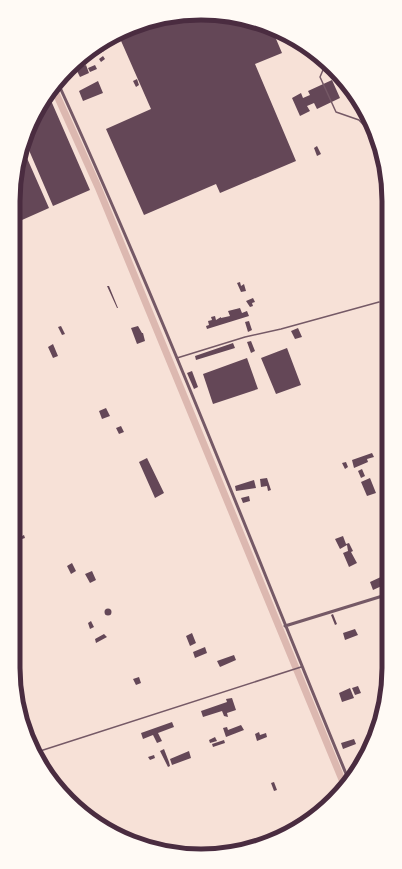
<svg xmlns="http://www.w3.org/2000/svg" width="402" height="869" font-family="'Open Sans',sans-serif">
<style>
.lines{fill:none;stroke-linecap:round;stroke-linejoin:round}
.canal{stroke:#dcb8b0;stroke-width:7}
.building{fill:#644757}
.service{stroke:#755966;stroke-width:1.5}
.minor{stroke:#755966;stroke-width:3}
.trunk{stroke:#4a2c40;stroke-width:5.5}
.rim{fill:none;stroke:#4a2c40;stroke-width:5}
</style>
<rect width="100%" height="100%" fill="#f7e1d7"/>
<g class="lines">
<!-- canal -->
<path class="canal" d="M 54,89 L 98,187 L 345,787"/>
</g>
<!-- building -->
<path class="building" d="M 201,13 L 271,27 L 282,53 L 255,64 L 296,161 L 220,193 L 216,184 L 144,215 L 106,129 L 151,109 L 118,34 L 129,27 Z
M 103,45 L 104,47 L 93,52 Z
M 104,49 L 104,51 L 97,55 L 96,52 Z
M 103,56 L 105,59 L 101,62 L 99,59 Z
M 86,65 L 89,73 L 80,77 L 76,69 Z
M 95,65 L 97,69 L 90,72 L 88,68 Z
M 137,79 L 139,85 L 136,87 L 133,81 Z
M 332,80 L 340,98 L 317,109 L 314,103 L 307,106 L 310,111 L 300,116 L 292,98 L 301,93 L 303,98 L 310,95 L 308,91 Z
M 98,81 L 103,93 L 83,101 L 79,91 Z
M 49,96 L 90,190 L 53,206 L 25,141 L 27,129 Z
M 317,146 L 321,154 L 317,156 L 314,148 Z
M 23,149 L 49,208 L 13,224 L 13,201 Z
M 240,282 L 241,286 L 244,284 L 246,291 L 241,292 L 237,283 Z
M 107,286 L 109,286 L 118,308 L 117,308 Z
M 253,298 L 255,302 L 252,303 L 253,306 L 250,307 L 246,301 Z
M 240,308 L 242,313 L 247,311 L 249,316 L 207,329 L 206,326 L 209,325 L 208,321 L 212,320 L 211,317 L 215,316 L 216,320 L 221,317 L 221,318 L 230,316 L 228,311 Z
M 249,321 L 252,330 L 248,332 L 245,322 Z
M 61,326 L 65,334 L 62,335 L 58,327 Z
M 138,326 L 142,333 L 143,333 L 145,341 L 137,344 L 131,328 Z
M 298,328 L 302,337 L 295,339 L 291,331 Z
M 251,341 L 255,351 L 251,353 L 247,342 Z
M 233,343 L 235,348 L 196,360 L 195,356 Z
M 53,344 L 58,356 L 53,358 L 48,347 Z
M 287,348 L 301,385 L 276,394 L 261,358 Z
M 247,358 L 258,389 L 213,404 L 203,374 Z
M 192,371 L 198,387 L 194,389 L 187,373 Z
M 106,408 L 110,416 L 102,419 L 99,411 Z
M 121,426 L 124,432 L 119,434 L 116,428 Z
M 372,453 L 374,457 L 367,459 L 368,462 L 354,468 L 352,460 Z
M 147,458 L 164,493 L 155,498 L 139,462 Z
M 346,462 L 348,467 L 345,469 L 342,463 Z
M 362,469 L 365,476 L 361,478 L 358,471 Z
M 267,478 L 271,490 L 268,491 L 267,486 L 261,487 L 260,479 Z
M 370,478 L 376,493 L 367,496 L 361,482 Z
M 254,480 L 256,488 L 236,491 L 235,486 Z
M 249,496 L 250,501 L 243,503 L 241,498 Z
M 24,535 L 25,538 L 19,540 L 18,538 Z
M 343,536 L 346,544 L 349,543 L 353,551 L 351,552 L 357,563 L 349,567 L 343,553 L 348,551 L 347,545 L 340,549 L 335,539 Z
M 72,563 L 76,571 L 71,574 L 67,566 Z
M 92,571 L 96,580 L 90,583 L 85,574 Z
M 383,576 L 386,584 L 373,590 L 370,582 Z
M104.5 612a3.5 3.5 0 1 1 7 0a3.5 3.5 0 1 1-7 0Z
M 333,614 L 337,624 L 335,625 L 331,615 Z
M 91,621 L 94,627 L 90,629 L 88,623 Z
M 355,629 L 358,635 L 345,640 L 343,633 Z
M 192,633 L 196,643 L 190,646 L 186,636 Z
M 104,634 L 107,637 L 96,643 L 95,639 Z
M 205,647 L 207,653 L 195,658 L 193,652 Z
M 234,655 L 236,660 L 220,667 L 217,661 Z
M 139,677 L 141,683 L 136,685 L 133,679 Z
M 358,686 L 361,693 L 355,695 L 352,688 Z
M 350,688 L 354,698 L 342,702 L 339,693 Z
M 232,698 L 236,710 L 227,713 L 228,717 L 224,716 L 222,711 L 203,717 L 201,711 L 227,702 L 226,699 Z
M 172,722 L 174,727 L 158,733 L 162,741 L 157,743 L 153,735 L 143,739 L 141,733 Z
M 241,725 L 244,730 L 226,737 L 223,728 L 227,727 L 228,730 Z
M 259,732 L 260,735 L 266,733 L 267,737 L 257,741 L 255,734 Z
M 215,737 L 217,741 L 210,743 L 209,740 Z
M 354,739 L 356,744 L 343,749 L 341,743 Z
M 224,740 L 225,743 L 213,747 L 212,744 Z
M 164,749 L 169,762 L 170,766 L 168,767 L 160,751 Z
M 189,751 L 191,758 L 172,765 L 170,759 Z
M 154,755 L 155,758 L 150,760 L 148,757 Z
M 274,782 L 277,790 L 274,791 L 271,783 Z"/>
<g class="lines">
<!-- service -->
<path class="service" d="M 326,63 L 320,77 L 336,112 L 359,120 L 371,133
M 177,358 L 245,337 L 281,329 L 379,302
M 37,752 L 301,667"/>
<!-- minor -->
<path class="minor" d="M 58,83 C 163,313 253,548 349,781
M 285,626 L 389,594"/>
<!-- trunk -->
<path class="trunk" d="M 359,102 L 379,145"/>
</g>
<!-- crop -->
<path d="M0 0H402V869H0ZM201 20H201A181 181 0 0 1 382 201V668A181 181 0 0 1 201 849H201A181 181 0 0 1 20 668V201A181 181 0 0 1 201 20Z" fill="#fffaf5" fill-rule="evenodd"/>
<path class="rim" d="M201 20H201A181 181 0 0 1 382 201V668A181 181 0 0 1 201 849H201A181 181 0 0 1 20 668V201A181 181 0 0 1 201 20Z"/>
</svg>
